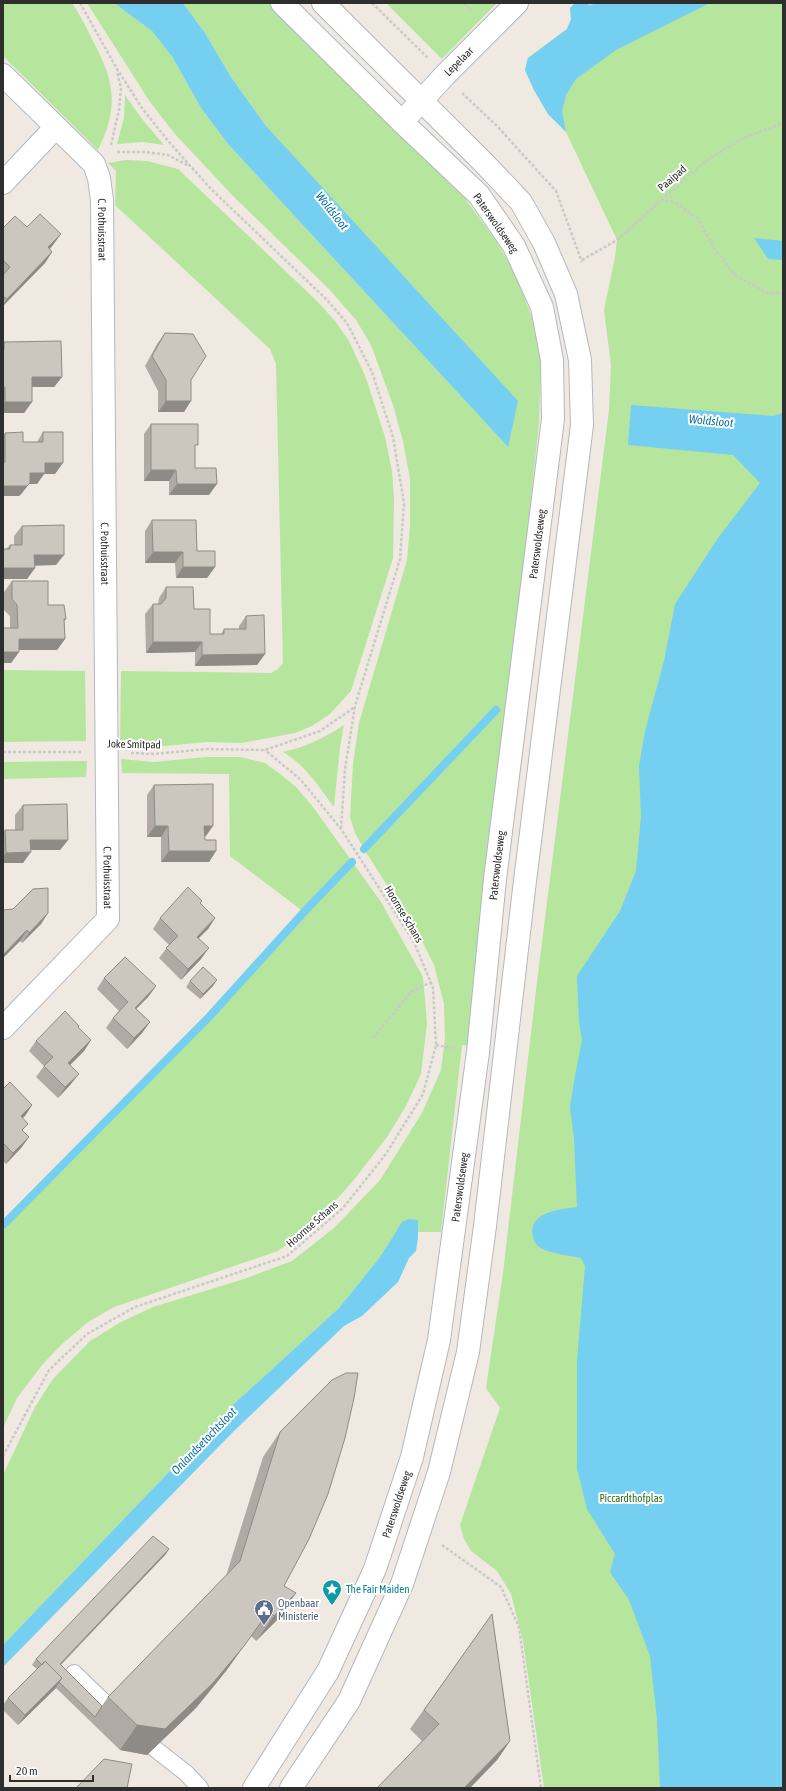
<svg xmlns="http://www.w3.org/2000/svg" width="786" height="1791" font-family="'Asap Condensed',sans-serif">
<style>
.green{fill:#b6e59e}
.water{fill:#75cff0}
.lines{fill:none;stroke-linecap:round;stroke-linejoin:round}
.stream{stroke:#75cff0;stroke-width:8}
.service-casing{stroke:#b4b7c1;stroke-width:18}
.minor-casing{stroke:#b4b7c1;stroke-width:24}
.secondary-casing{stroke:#b4b7c1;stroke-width:24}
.path{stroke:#c9c9c9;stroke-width:2.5;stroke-dasharray:3 2;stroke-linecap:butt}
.service{stroke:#fff;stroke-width:16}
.minor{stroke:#fff;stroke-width:22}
.secondary{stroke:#fff;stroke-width:22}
.wall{fill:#afaba4}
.shaded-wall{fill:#8e8b86}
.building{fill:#cbc7bf;stroke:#8e8b86}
.labels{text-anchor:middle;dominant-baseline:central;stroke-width:4;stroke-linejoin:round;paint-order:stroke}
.street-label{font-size:11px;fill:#2e2e2e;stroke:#fff}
.park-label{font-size:11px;fill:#2c6e1b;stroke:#fff}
.culture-label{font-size:11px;fill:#0d838f;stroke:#fff;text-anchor:start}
.service-label{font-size:11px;fill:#4e5e75;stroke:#fff;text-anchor:start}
.water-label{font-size:12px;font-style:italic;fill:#0d6fa3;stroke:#fff}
</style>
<rect width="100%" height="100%" fill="#efe9e1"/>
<!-- green -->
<path class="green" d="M 3,3 L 72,3 C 80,15 87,28 93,41 C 115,82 119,107 98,150 L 3,56 Z
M 87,3 L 114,3 L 152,31 L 173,58 L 201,108 L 228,144 L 508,447 L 266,126 L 231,77 L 205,33 L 183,3 L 269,3 L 464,197 L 496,241 L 515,273 L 531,315 L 541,360 L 539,424 L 472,1046 L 462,1045 L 441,1232 L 418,1232 L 418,1220 L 397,1230 L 380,1257 L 339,1308 L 235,1403 L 3,1645 L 3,1475 L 35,1407 L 53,1379 L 90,1341 L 121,1322 L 153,1307 L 244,1279 L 292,1261 L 334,1228 L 380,1180 L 422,1113 L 441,1070 L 445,1039 L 444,1004 L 434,965 L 421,939 L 364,849 L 355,833 L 350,817 L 353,764 L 359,723 L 407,560 L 410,526 L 410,479 L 403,441 L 393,405 L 371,345 L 356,320 L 329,289 L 234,197 L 175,134 L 150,102 Z
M 386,3 L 497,3 L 442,59 Z
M 575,3 L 587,3 L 589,5 L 601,3 L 783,3 L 783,1788 L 544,1788 L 523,1641 L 511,1594 L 497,1571 L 471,1551 L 464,1539 L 460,1525 L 500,1408 L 486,1388 L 503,1273 L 537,982 L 609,410 L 611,365 L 604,310 L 615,257 L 617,240 L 566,132 L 548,114 L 534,90 L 525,70 L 528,58 L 567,29 L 571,19 L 570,8 Z
M 125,95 L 142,119 L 164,145 L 143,142 L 117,144 L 124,118 Z
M 126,160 L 147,161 L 178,169 L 318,302 L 335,321 L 349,341 L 366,378 L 385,437 L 392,471 L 394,499 L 393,558 L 351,691 L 330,714 L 312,726 L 295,733 L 242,743 L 207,742 L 154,747 L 120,744 L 121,671 L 271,673 L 278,669 L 283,663 L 276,364 L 270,349 L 115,205 L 116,171 L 108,163 Z
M 3,670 L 85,671 L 86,741 L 3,742 Z
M 344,725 L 340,747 L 334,806 L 333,806 C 318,785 305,765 283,752 C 306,747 324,738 344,725 Z
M 206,757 L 240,757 L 265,763 L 280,774 L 296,787 L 313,807 L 381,902 L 423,977 L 427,1023 L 421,1074 L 406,1106 L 387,1137 L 353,1181 L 313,1226 L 278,1251 L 114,1307 L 88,1322 L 61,1345 L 42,1365 L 17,1398 L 3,1428 L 3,1225 L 209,1017 L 304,912 L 230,856 L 229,774 L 122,773 L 121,759 L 154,762 Z
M 87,761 L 86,777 L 3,779 L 3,762 Z"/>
<!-- water -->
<path class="water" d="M 114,3 L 183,3 L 205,33 L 231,77 L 266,126 L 518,401 L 508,447 L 228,144 L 201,108 L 173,58 L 152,31 Z
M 575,3 L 587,3 L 589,5 L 601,3 L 710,3 L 616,50 L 576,79 L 566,95 L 562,111 L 566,132 L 548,114 L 534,90 L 525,70 L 528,58 L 567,29 L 571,19 L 570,8 Z
M 754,238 L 783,241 L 783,260 L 768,259 Z
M 631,405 L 773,416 L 783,413 L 783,1788 L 660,1788 L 657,1720 L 650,1656 L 629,1600 L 610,1572 L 615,1554 L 587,1509 L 577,1469 L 577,1361 L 585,1266 L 581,1258 C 571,1256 546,1253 538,1246 C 535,1244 532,1236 532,1232 C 532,1211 562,1209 577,1207 L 574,1138 L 570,1108 L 574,1081 L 582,1040 L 579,1022 L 577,976 L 620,911 L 636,871 L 641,817 L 639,766 L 645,731 L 664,661 L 675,604 L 718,538 L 760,483 L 733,455 L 628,445 Z
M 409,1219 L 418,1220 L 418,1238 L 416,1251 L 409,1258 L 398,1282 L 362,1316 L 344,1326 L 234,1431 L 3,1667 L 3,1645 L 235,1403 L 339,1308 L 380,1257 L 402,1222 Z"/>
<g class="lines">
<!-- stream -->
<path class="stream" d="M 364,849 L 496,710
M 3,1225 L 209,1017 L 304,912 L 352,862"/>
<!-- service casing -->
<g class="service-casing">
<path id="service" d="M 74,1673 L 107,1705
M 154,1748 L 186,1773 L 200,1788"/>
</g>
<!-- minor casing -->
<g class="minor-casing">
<g id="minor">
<path id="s1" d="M 3,75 L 94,164 L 99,178 L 102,200 L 108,919 L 3,1028"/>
<path id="s2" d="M 402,122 L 445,75 L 517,3"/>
<path d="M 3,183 L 55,128"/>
</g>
</g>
<!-- secondary casing -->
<g class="secondary-casing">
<g id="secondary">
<path id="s3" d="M 254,1788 L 328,1671 L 375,1569 L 412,1457 L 439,1340 L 478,1052 L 495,879 L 553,419 L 552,360 L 542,307 L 514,246 L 479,195 L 402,122 L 282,3"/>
<path d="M 291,1788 L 349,1701 L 402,1584 L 439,1472 L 468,1352 L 485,1226 L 524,889 L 582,425 L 580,360 L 566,294 L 544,243 L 521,202 L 483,162 L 323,3"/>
</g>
</g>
<!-- path -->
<path class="path" d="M 80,3 L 117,69 L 142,108 L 169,142 L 210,188 L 327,300 L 347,323 L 372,372 L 393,437 L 404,503 L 400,559 L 355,706 L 345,769 L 341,829
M 372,3 L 428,58
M 464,3 L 472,11
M 462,93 L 497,126 L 556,191 L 582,262
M 111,145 L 119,110 L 121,88 L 117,72
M 117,152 L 145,152 L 168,155 L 189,166
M 661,199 L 678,204 L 698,219 L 714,248 L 735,275 L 767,293 L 783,293
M 582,260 L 617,240 L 703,163 L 741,139 L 783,123
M 3,752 L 82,752
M 131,753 L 154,754 L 207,749 L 265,750 L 320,731 L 355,707
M 373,1038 L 411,992 L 431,982
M 436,1045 L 453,1048
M 3,1456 L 49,1370 L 87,1334 L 135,1307 L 287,1256 L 343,1208 L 386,1154 L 423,1094 L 436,1045 L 433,988 L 414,942 L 341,829 L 301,780 L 265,750
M 442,1545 L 501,1587 L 519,1627 L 541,1788"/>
<!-- service -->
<use href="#service" class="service"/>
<!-- minor -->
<use href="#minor" class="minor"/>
<!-- secondary -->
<use href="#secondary" class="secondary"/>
</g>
<!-- wall -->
<path class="wall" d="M 27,227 L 53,245 L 50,249 L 52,252 L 45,263 L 3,306 L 3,228 Z
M 165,333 L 191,380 L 184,412 L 158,412 L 158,391 L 145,366 L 157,344 Z
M 4,342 L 62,377 L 54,387 L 32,387 L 32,402 L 24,413 L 3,413 L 3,343 Z
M 151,424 L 195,449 L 195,468 L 209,495 L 169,495 L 169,481 L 144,481 L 144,434 Z
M 43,432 L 55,474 L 44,474 L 37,484 L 29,484 L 22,493 L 19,496 L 3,496 L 3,436 L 5,433 L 23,442 L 37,442 Z
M 152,520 L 197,551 L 215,567 L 207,578 L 176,578 L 175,563 L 145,563 L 145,531 Z
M 22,526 L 56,565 L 35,565 L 35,568 L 27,579 L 3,579 L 3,549 L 6,549 L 10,545 L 14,545 L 14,536 Z
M 12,581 L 48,605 L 66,619 L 64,622 L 65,639 L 57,650 L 19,650 L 19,652 L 11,663 L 3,663 L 3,628 L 10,628 L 10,616 L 4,610 L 4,592 Z
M 166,587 L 194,609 L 210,634 L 221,634 L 224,629 L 239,629 L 239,626 L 246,616 L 265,654 L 257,665 L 195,666 L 195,652 L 146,653 L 145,614 L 153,604 L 158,604 L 159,598 Z
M 154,785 L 206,836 L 204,836 L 205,840 L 216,851 L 209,862 L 161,862 L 161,837 L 147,837 L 147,795 Z
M 23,805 L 68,840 L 60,850 L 31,850 L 23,863 L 3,863 L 3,833 L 5,830 L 15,830 L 15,815 Z
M 202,901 L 200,903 L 215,918 L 208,929 L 198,938 L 201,959 L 181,980 L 159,958 L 169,945 L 153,929 L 160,918 Z
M 3,910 L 48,913 L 41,924 L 22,943 L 20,941 L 3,958 Z
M 104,978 L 156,986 L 148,997 L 136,1009 L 150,1022 L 142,1033 L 127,1049 L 106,1028 L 113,1018 L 119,1011 L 97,989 Z
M 190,981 L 213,986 L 200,999 L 186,987 Z
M 78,1027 L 91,1040 L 84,1051 L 70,1065 L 71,1084 L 58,1098 L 36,1077 L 44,1066 L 29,1051 L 36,1041 Z
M 3,1089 L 32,1105 L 25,1116 L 22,1118 L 23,1131 L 29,1137 L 21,1148 L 6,1164 L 3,1161 Z
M 280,1432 L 284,1586 L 279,1618 L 256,1641 L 251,1636 L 226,1671 L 196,1708 L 147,1755 L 120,1750 L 56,1688 L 18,1725 L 3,1710 L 3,1705 L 8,1698 L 37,1669 L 32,1665 L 36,1659 L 169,1549 L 165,1555 L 61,1665 L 102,1706 L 108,1697 L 226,1576 L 263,1457 Z
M 492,1614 L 510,1741 L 497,1760 L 470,1788 L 377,1788 L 422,1741 L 410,1729 Z"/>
<!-- shaded-wall -->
<path class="shaded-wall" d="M 61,234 L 53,245 L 41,258 L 48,247 Z
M 52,252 L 45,263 L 3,306 L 3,305 L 7,299 Z
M 32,377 L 62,377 L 54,387 L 24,387 Z
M 166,401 L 191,401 L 184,412 L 158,412 Z
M 5,402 L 32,402 L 24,413 L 3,413 L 3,404 Z
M 45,463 L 63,463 L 55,474 L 44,474 L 37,484 L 29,484 L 22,493 L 19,496 L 3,496 L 3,486 L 30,473 Z
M 151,470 L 176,470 L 169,481 L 144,481 Z
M 177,484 L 217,484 L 209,495 L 169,495 Z
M 153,552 L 183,552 L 175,563 L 145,563 Z
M 34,555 L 64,555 L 56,565 L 27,566 Z
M 183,567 L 215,567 L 207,578 L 176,578 Z
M 3,568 L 35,568 L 27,579 L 3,579 Z
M 19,639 L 65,639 L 57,650 L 11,650 Z
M 153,642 L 202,642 L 195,652 L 146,653 Z
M 3,652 L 19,652 L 11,663 L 3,663 Z
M 265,654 L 257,665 L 195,666 L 202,655 Z
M 155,826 L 168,826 L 161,837 L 147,837 Z
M 204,826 L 213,826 L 206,836 L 197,837 Z
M 30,840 L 68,840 L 60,850 L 23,850 Z
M 169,851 L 216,851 L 209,862 L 161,862 Z
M 31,852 L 23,863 L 3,863 L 3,856 L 6,853 Z
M 48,913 L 41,924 L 22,943 L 29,933 Z
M 215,918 L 208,929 L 189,948 L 197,937 Z
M 27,930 L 20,941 L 3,958 L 3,955 Z
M 209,948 L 201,959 L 181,980 L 188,969 Z
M 217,980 L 213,986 L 200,999 L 203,994 Z
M 156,986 L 148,997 L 127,1018 L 135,1008 Z
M 150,1022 L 142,1033 L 127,1049 L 134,1038 Z
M 91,1040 L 84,1051 L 61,1074 L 68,1063 Z
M 79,1074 L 71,1084 L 58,1098 L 65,1087 Z
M 32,1105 L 25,1116 L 13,1127 L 21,1116 Z
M 29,1137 L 21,1148 L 6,1164 L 13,1153 Z
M 169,1549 L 165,1555 L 56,1669 L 60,1664 Z
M 296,1593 L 279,1618 L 256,1641 L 274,1616 Z
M 269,1611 L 226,1671 L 196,1708 L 147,1755 L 120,1750 L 137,1725 Z
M 62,1678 L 55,1689 L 18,1725 L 25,1715 Z
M 510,1741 L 497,1760 L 470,1788 L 464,1788 Z"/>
<!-- building -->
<path class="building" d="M 40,214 L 61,234 L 48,247 L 52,252 L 7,299 L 3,296 L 3,275 L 10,267 L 3,260 L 3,228 L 15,216 L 27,227 Z
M 165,333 L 193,334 L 206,356 L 191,380 L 191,401 L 166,401 L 166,380 L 152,356 Z
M 61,341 L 62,377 L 32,377 L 32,402 L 5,402 L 5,387 L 3,387 L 3,350 L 4,350 L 4,342 Z
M 151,424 L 198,424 L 198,445 L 195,445 L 195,468 L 216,468 L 217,484 L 177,484 L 176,470 L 151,470 Z
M 23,432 L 23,442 L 43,442 L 43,432 L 63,432 L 63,463 L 45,463 L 45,473 L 30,473 L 30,483 L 27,486 L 3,486 L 3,462 L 5,462 L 5,433 Z
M 152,520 L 196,520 L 197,551 L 215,551 L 215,567 L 183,567 L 183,552 L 153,552 Z
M 64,525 L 64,555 L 34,555 L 35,568 L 3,568 L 3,549 L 10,549 L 10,545 L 22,545 L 22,526 Z
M 12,581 L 48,581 L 48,605 L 64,605 L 66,619 L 64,619 L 65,639 L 19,639 L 19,652 L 3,652 L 3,628 L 18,628 L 17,605 L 12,599 Z
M 166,587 L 193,587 L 194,609 L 210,609 L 210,634 L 224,634 L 224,629 L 246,629 L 246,616 L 264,615 L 265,654 L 202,655 L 202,642 L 153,642 L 153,604 L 161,604 L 166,598 Z
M 213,784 L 213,826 L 204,826 L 205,840 L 216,840 L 216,851 L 169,851 L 168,826 L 155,826 L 154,785 Z
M 67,804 L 68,840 L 30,840 L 31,852 L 6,853 L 5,830 L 23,830 L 23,805 Z
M 188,887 L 202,901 L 200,903 L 215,918 L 197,937 L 209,948 L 188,969 L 166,948 L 178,936 L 160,918 Z
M 48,888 L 48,913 L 29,933 L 27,930 L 3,955 L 3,910 L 13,909 L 33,889 Z
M 125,957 L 156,986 L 135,1008 L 150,1022 L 134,1038 L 113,1018 L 128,1002 L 104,978 Z
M 203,967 L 217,980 L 203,994 L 190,981 Z
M 65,1011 L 79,1026 L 78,1027 L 91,1040 L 68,1063 L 79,1074 L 65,1087 L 44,1066 L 53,1057 L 36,1041 Z
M 10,1082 L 32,1105 L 21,1116 L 28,1124 L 22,1130 L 29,1137 L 13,1153 L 3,1143 L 3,1089 Z
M 346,1373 L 358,1373 L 354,1398 L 345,1438 L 328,1494 L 309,1539 L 284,1586 L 296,1593 L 274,1616 L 269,1611 L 244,1646 L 213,1683 L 165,1729 L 137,1725 L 108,1697 L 240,1561 L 280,1432 L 332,1380 Z
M 153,1536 L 169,1549 L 60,1664 L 102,1706 L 95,1717 L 59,1682 L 62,1678 L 45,1661 L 42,1665 L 36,1659 Z
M 492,1614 L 510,1741 L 464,1788 L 377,1788 L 439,1724 L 424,1710 Z
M 45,1661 L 62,1678 L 25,1715 L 8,1698 Z
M 104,1759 L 132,1764 L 127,1788 L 76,1788 Z"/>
<!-- icons -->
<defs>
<g id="sight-pin" transform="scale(1)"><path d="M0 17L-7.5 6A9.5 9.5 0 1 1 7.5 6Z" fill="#0f9aa8" stroke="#fff"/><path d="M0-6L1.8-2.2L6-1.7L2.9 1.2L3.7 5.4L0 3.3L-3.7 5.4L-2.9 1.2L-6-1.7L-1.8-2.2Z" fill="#fff"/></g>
<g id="civic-pin" transform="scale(1)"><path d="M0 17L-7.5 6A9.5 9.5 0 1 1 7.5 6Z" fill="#5c6f8a" stroke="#fff"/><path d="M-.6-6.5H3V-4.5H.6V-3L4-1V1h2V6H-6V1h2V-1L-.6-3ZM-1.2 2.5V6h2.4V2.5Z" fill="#fff"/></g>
</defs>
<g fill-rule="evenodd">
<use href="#sight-pin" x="332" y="1589"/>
<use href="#civic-pin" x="264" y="1609"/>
</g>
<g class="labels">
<!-- street labels -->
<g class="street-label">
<text stroke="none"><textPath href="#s2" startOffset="83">Lepelaar</textPath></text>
<text transform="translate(672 178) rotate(-41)">Paaipad</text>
<text transform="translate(496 223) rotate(55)">Paterswoldseweg</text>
<text stroke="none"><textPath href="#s1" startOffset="194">C. Pothuisstraat</textPath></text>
<text stroke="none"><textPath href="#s3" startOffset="1291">Paterswoldseweg</textPath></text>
<text stroke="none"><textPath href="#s1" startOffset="518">C. Pothuisstraat</textPath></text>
<text transform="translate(134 744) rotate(1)">Joke Smitpad</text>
<text stroke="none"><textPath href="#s3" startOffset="967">Paterswoldseweg</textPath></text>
<text stroke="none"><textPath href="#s1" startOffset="842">C. Pothuisstraat</textPath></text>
<text transform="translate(404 914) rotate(59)">Hoornse Schans</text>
<text stroke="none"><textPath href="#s3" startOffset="643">Paterswoldseweg</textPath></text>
<text transform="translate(312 1224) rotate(-41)">Hoornse Schans</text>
<text stroke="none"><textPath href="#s3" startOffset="319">Paterswoldseweg</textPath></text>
</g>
<!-- park labels -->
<g class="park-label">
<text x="631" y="1498">Piccardthofplas</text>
</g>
<!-- culture labels -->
<g class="culture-label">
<text x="346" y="1589">The Fair Maiden</text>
</g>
<!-- service labels -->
<g class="service-label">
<text x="278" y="1603">Openbaar<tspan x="278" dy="13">Ministerie</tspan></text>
</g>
<!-- water labels -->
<g class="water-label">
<text transform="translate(332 211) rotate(52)">Woldsloot</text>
<text transform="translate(711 421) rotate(5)">Woldsloot</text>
<text transform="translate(204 1441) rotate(-46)">Onlandsetochtsloot</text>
</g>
</g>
<!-- border -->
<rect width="786" height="1791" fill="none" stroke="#2e2e2e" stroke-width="8"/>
<!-- scale -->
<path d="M10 1775v6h83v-6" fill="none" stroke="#2e2e2e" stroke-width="2"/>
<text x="16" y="1775" font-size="12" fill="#2e2e2e" stroke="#ffffff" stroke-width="3" paint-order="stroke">20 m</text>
</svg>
